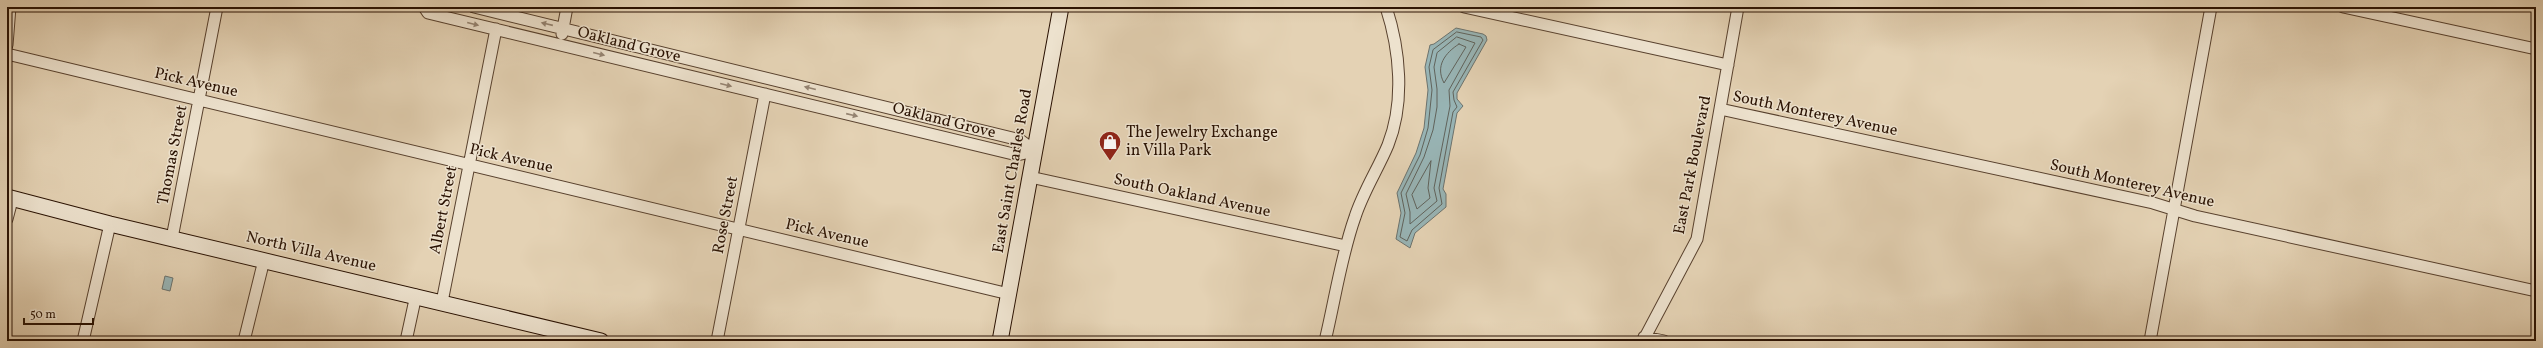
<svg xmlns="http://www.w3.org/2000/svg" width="2543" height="348" font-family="Vollkorn,serif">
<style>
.water{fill:#98b5b6;stroke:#6c736e}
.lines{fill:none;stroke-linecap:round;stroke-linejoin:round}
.shore{stroke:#60635c;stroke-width:1}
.street-casing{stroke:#58412e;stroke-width:13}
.secondary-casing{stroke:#291102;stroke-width:17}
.street{stroke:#ede2ce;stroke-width:11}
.secondary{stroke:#ede2ce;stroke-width:15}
.oneway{fill:#958472}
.labels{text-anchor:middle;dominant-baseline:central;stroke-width:3;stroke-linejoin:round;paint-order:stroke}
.street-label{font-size:16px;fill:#291102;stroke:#ede2ce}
.poi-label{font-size:16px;fill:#291102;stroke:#ede2ce;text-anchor:start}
</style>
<rect width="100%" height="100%" fill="#e4d2b4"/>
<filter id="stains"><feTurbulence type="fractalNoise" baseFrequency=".005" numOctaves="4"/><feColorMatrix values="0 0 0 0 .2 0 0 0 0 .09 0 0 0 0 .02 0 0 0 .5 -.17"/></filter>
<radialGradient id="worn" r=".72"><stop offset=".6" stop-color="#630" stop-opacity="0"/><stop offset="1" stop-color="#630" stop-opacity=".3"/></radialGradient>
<!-- water -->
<path class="water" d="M 1456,28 L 1483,34 L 1486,36 L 1487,40 L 1457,93 L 1457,99 L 1463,106 L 1457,113 L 1443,189 L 1446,194 L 1446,207 L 1415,233 L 1410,248 L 1396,239 L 1401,213 L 1397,193 L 1416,153 L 1424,128 L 1428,90 L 1425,67 L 1430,45 L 1434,44 Z
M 165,276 L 173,278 L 170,291 L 162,289 Z"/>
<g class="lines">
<!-- shore -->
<path class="shore" d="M 1457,32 L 1481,37 L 1483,40 L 1453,92 L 1454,100 L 1457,107 L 1453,112 L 1439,188 L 1442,204 L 1412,230 L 1407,241 L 1400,237 L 1405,213 L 1401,193 L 1420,155 L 1428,128 L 1432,90 L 1429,67 L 1433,50 Z
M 1457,37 L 1475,43 L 1449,90 L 1450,106 L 1434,188 L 1437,201 L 1410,224 L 1410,212 L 1406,194 L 1424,157 L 1433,130 L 1437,107 L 1437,89 L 1434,67 L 1437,53 Z
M 1459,44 L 1466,47 L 1444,83 C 1435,66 1445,53 1459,44 Z
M 1431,161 L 1428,188 L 1430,198 L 1417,209 L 1412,195 Z"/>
<!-- street casing -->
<g class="street-casing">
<path id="street" d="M 424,7 L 428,13 L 1017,155 L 1035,151
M 474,7 L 1020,140 L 1035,151
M 1464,7 L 1728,65
M 2343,7 L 2536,49
M 562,34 L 567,7
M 7,45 L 10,7
M 7,54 L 1009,294
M 1720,109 L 2153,203 L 2195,216 L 2536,291
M 1030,177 L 1346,246
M 7,219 L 12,200
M 172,238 L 217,7
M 442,302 L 496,29
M 1644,337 L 1664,341
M 83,341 L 110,224
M 244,341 L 264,260
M 406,341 L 416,295
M 717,341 L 765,94
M 1325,341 C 1335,300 1341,256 1355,217 C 1363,192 1378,169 1388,145 C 1405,102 1400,50 1386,7
M 1643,341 L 1697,239 L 1738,7
M 2150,341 L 2211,7"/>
</g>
<!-- secondary casing -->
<g class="secondary-casing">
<path id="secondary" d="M 7,197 L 110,224 L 601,341
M 1000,341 L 1061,7"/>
</g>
<!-- street -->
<use href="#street" class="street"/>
<!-- secondary -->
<use href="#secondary" class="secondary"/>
</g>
<!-- one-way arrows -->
<defs><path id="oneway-solid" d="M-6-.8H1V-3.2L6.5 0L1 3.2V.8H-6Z"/></defs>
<g class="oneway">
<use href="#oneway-solid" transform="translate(473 24) rotate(14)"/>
<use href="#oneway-solid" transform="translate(547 24) rotate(-167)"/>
<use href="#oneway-solid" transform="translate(599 54) rotate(14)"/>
<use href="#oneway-solid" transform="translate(726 85) rotate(14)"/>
<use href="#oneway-solid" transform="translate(810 88) rotate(-166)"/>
<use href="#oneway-solid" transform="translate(852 115) rotate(13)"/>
</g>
<!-- icons -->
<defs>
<g id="shop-pin" transform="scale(1.15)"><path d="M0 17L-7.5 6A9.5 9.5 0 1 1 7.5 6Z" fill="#8f2418" stroke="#ede2ce"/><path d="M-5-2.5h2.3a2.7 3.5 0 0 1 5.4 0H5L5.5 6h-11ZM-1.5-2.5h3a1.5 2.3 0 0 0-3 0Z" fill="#fff"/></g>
</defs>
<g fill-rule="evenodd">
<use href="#shop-pin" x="1110" y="142"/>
</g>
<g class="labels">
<!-- street labels -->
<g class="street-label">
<text transform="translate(629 45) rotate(14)">Oakland Grove</text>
<text transform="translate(196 83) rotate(13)">Pick Avenue</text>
<text transform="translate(1815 114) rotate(12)">South Monterey Avenue</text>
<text transform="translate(944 121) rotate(14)">Oakland Grove</text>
<text transform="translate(173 155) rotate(-79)">Thomas Street</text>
<text transform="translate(511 159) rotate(13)">Pick Avenue</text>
<text transform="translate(1693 165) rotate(-79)">East Park Boulevard</text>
<text transform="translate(1013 171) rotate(-80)">East Saint Charles Road</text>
<text transform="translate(2132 184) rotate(13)">South Monterey Avenue</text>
<text transform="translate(1192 196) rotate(12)">South Oakland Avenue</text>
<text transform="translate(444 210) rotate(-79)">Albert Street</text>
<text transform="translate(726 215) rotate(-79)">Rose Street</text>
<text transform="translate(827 234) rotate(13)">Pick Avenue</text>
<text transform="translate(311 252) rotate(13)">North Villa Avenue</text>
</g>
<!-- poi labels -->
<g class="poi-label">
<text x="1126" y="133">The Jewelry Exchange<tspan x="1126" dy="18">in Villa Park</tspan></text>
</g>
</g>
<!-- margin -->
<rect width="2543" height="348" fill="none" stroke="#e4d2b4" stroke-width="24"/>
<rect x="8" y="8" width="2527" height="332" fill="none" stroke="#291102" stroke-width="2"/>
<rect x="12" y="12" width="2519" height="324" fill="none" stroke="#291102"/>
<!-- scale -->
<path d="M24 318v6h69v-6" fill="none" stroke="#291102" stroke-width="2"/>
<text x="30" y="318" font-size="12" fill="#291102" stroke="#ede2ce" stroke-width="3" paint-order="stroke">50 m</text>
<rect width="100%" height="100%" filter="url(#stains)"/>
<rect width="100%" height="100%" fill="url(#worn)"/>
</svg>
